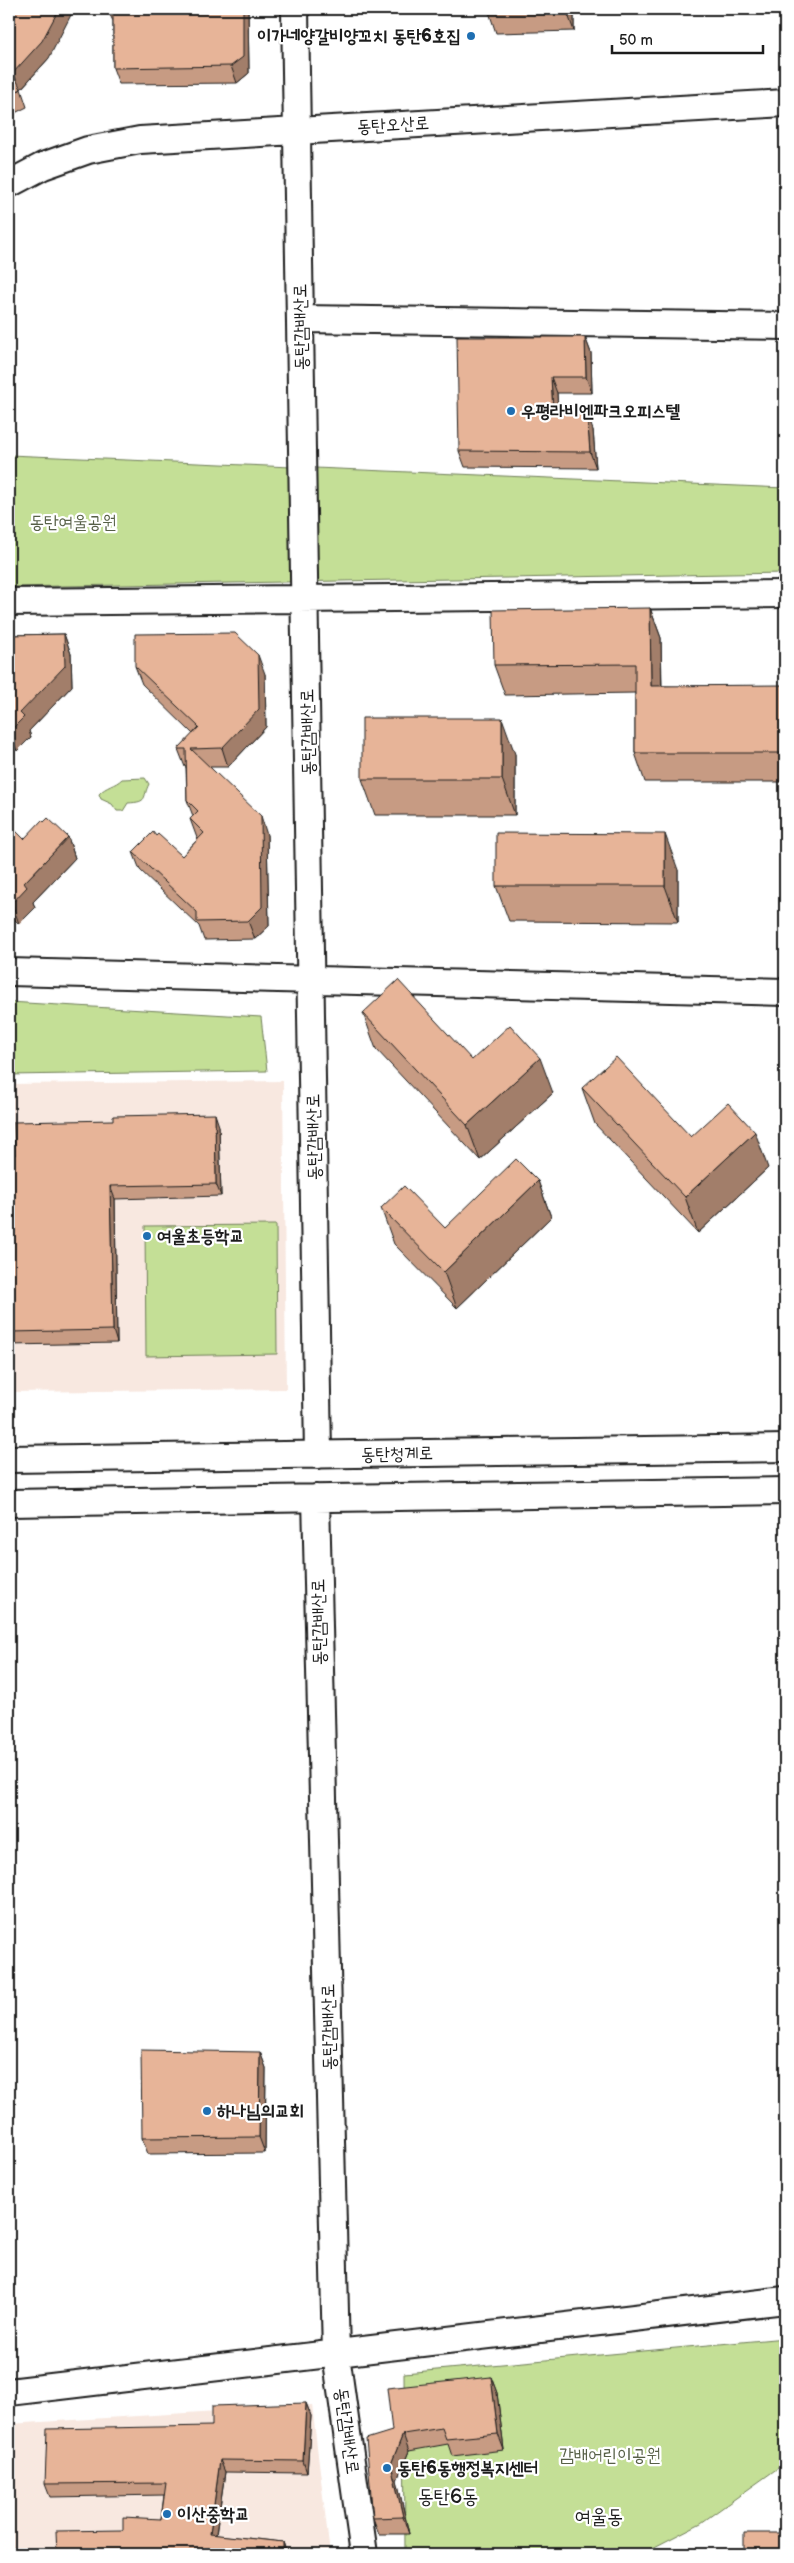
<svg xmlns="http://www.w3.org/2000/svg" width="794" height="2563" font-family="'Balsamiq Sans','Poor Story',sans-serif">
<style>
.built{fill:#f8e8e0}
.green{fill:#c4df96;stroke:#707e59}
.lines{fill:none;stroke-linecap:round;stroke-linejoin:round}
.minor-casing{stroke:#1c1c1c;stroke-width:30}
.minor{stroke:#fff;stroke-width:26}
.wall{fill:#c79b83;stroke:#1c1c1c}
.shaded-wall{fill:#a27e6a;stroke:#1c1c1c}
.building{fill:#e7b498;stroke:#1c1c1c}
.poi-dot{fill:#1f6fb2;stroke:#fff;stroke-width:2}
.labels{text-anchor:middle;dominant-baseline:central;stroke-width:4.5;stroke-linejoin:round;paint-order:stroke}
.poi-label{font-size:18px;font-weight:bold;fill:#1c1c1c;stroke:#fff;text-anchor:start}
.street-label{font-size:18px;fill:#1c1c1c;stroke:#fff}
.park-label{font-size:18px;fill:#576047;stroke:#fff}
.quarter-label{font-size:20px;fill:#1c1c1c;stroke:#fff}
</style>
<rect width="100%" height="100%" fill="#fff"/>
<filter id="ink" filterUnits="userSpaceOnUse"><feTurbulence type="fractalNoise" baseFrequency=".02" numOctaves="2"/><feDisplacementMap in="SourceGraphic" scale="10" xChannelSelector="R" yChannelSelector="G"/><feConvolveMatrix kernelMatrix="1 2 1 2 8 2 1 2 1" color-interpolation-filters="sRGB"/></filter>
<g filter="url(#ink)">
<!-- built -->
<path class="built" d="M 283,1081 L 286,1389 L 9,1392 L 9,1084 Z
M 312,2405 L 330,2554 L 9,2554 L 9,2424 Z"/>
<!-- green -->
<path class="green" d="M 9,455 L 785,488 L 785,573 L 9,587 Z
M 145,778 L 149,784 C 142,798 149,802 128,803 L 123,811 L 117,811 L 112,804 L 101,799 L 99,794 C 106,786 115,786 122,779 Z
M 9,1002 L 261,1017 L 267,1071 L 9,1075 Z
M 276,1225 L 277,1354 L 146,1356 L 145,1226 Z
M 785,2338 L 785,2463 L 701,2523 L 641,2554 L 405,2554 L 404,2373 Z"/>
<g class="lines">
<!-- minor casing -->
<g class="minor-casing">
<path id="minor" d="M 295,9 L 318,1455
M 9,184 L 43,166 L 88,150 L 140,140 L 785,103
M 301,319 L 785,326
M 9,602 L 785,594
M 9,972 L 785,992
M 9,1459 L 785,1448
M 316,1498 L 336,2355 L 364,2554
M 9,1503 L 785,1491
M 9,2392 L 785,2300"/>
</g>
<!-- minor -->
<use href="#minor" class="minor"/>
</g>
<!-- wall -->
<path class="wall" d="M 9,9 L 49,58 L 21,89 L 27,107 L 9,116 Z
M 107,9 L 248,9 L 249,73 L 237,83 L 119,84 L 113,68 L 113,21 Z
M 488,9 L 572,9 L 574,16 L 574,31 L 496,33 Z
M 585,337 L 591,353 L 592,393 L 557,393 L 558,413 L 593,430 L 596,468 L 465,467 L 459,451 Z
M 650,608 L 661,638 L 662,686 L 785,690 L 785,782 L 645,782 L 635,753 L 635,693 L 505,695 L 494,665 Z
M 64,634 L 71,654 L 72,686 L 29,731 L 31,737 L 17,751 L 13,747 L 10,749 L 9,748 L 9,635 Z
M 135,666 L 265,674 L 266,727 L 228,767 L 210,767 L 267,835 L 269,926 L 255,939 L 204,940 L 199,926 L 140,870 L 133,852 L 156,836 L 182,856 L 198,839 L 197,838 L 190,819 L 193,816 L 187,800 L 186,767 L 185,767 L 178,749 L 193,734 L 142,684 Z
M 515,754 L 515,815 L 375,815 L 362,779 Z
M 44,822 L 68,837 L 75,858 L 33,902 L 35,908 L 19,924 L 15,920 L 12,923 L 9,919 L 9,835 L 24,839 Z
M 678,870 L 678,922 L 509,921 L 496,886 Z
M 363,1013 L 472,1060 L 553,1093 L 480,1160 L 376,1049 Z
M 582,1088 L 691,1137 L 768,1168 L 698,1233 L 595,1124 Z
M 219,1126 L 221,1196 L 115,1199 L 117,1343 L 9,1345 L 9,1155 L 15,1155 Z
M 538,1181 L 551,1217 L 457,1308 L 394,1244 L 381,1208 L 445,1228 Z
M 260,2052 L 266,2068 L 265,2153 L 148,2154 L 142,2138 Z
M 491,2377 L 497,2393 L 504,2450 L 452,2456 L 448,2444 L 409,2451 L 397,2480 L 409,2534 L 379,2534 L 373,2518 L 392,2431 Z
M 306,2403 L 311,2416 L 307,2473 L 225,2472 L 216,2535 L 283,2542 L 287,2554 L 57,2554 L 123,2530 L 161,2519 L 164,2495 L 50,2497 L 45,2484 L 212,2426 Z"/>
<!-- shaded-wall -->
<path class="shaded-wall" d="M 59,9 L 74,9 L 49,58 L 19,91 L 13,73 Z
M 243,9 L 248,9 L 249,73 L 237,83 L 231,66 Z
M 566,9 L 572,9 L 574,16 L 574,31 Z
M 585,337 L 591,353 L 592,393 L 586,377 Z
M 551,377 L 557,393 L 559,429 L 553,413 Z
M 587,414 L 593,430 L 596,468 L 590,452 Z
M 650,608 L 661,638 L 662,715 L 651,686 Z
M 64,634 L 71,654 L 72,686 L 29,731 L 31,737 L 17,751 L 10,731 Z
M 258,655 L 265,674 L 266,727 L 228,767 L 222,748 Z
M 784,685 L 785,690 L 785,757 L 784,753 Z
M 502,718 L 515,754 L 515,815 L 502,779 Z
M 9,735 L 13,747 L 10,749 L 9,745 Z
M 261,816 L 267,835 L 269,926 L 255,939 L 248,921 Z
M 665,834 L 678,870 L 678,922 L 665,886 Z
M 68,837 L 75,858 L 33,902 L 35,908 L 19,924 L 12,903 L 24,883 Z
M 9,902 L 15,920 L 12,923 L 9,913 Z
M 540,1058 L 553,1093 L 480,1160 L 467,1125 Z
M 215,1114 L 219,1126 L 221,1196 L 216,1184 Z
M 755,1132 L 768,1168 L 698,1233 L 685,1197 Z
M 538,1181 L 551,1217 L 457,1308 L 444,1272 Z
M 110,1186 L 115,1199 L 117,1343 L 113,1330 Z
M 260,2052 L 266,2068 L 265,2153 L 259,2137 Z
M 491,2377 L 497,2393 L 504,2450 L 498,2434 Z
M 306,2403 L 311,2416 L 307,2473 L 303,2461 Z
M 403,2434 L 409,2451 L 397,2480 L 409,2534 L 403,2517 L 391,2464 Z
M 220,2460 L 225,2472 L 214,2547 L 210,2534 Z
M 782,2533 L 785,2543 L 785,2554 L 782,2554 Z
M 283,2542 L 287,2554 L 283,2554 Z"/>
<!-- building -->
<path class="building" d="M 9,9 L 59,9 L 42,41 L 13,73 L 21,89 L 9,95 Z
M 109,9 L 243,9 L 243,57 L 231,66 L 113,68 L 113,17 Z
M 457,337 L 585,337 L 586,377 L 551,377 L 553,413 L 587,414 L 590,452 L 459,451 Z
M 650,608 L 651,686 L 784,685 L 784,753 L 635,753 L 635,664 L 494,665 L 493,610 Z
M 235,633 L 258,655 L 259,709 L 222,748 L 191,749 L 261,816 L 262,907 L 248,921 L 197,922 L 197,912 L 133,852 L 153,832 L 156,836 L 158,834 L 182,856 L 204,833 L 190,819 L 198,811 L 187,800 L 186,749 L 178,749 L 199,727 L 135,666 L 135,634 Z
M 64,634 L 65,666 L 20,713 L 24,717 L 10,731 L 9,729 L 9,635 Z
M 362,718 L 502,718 L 502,779 L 362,779 Z
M 48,818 L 68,837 L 24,883 L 27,887 L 12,903 L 9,900 L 9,835 L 14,829 L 24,839 L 42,820 L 44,822 Z
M 496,833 L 665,834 L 665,886 L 496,886 Z
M 398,980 L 472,1060 L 510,1025 L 540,1058 L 467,1125 L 363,1013 Z
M 616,1057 L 691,1137 L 728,1103 L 755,1132 L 685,1197 L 582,1088 Z
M 215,1114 L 216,1184 L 110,1186 L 113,1330 L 9,1332 L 9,1155 L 15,1155 L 14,1122 L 113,1120 L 113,1116 Z
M 516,1159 L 538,1181 L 444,1272 L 381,1208 L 404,1186 L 445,1228 Z
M 141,2050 L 260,2052 L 259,2137 L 142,2138 Z
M 491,2377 L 498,2434 L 446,2439 L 442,2428 L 403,2434 L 391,2464 L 403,2517 L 373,2518 L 366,2439 L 392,2431 L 387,2388 Z
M 306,2403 L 303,2461 L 220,2460 L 210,2534 L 283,2542 L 283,2554 L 57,2554 L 56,2531 L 123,2530 L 123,2517 L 161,2519 L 166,2483 L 45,2484 L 47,2429 L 212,2426 L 212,2406 Z
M 744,2533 L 782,2533 L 782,2554 L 744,2554 Z"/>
</g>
<!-- markers -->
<g class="poi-dot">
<circle cx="471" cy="36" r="5"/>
<circle cx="511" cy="411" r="5"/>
<circle cx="147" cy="1236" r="5"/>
<circle cx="207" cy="2111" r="5"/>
<circle cx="387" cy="2468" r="5"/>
<circle cx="167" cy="2514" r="5"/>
</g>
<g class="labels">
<!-- poi labels -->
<g class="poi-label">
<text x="461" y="36" text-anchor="end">이가네양갈비양꼬치 동탄6호집</text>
<text x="521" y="411">우평라비엔파크오피스텔</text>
<text x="157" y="1236">여울초등학교</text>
<text x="217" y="2111">하나님의교회</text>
<text x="397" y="2468">동탄6동행정복지센터</text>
<text x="177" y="2514">이산중학교</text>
</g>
<!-- street labels -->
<g class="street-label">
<text transform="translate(393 125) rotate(-3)">동탄오산로</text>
<text transform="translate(301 327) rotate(-91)">동탄감배산로</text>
<text transform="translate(308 732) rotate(-91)">동탄감배산로</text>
<text transform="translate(314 1137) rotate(-91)">동탄감배산로</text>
<text transform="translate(397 1454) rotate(-1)">동탄청계로</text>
<text transform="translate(319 1622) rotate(-91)">동탄감배산로</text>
<text transform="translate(329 2027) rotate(-91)">동탄감배산로</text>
<text transform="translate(347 2431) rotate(82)">동탄감배산로</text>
</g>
<!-- park labels -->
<g class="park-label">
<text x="73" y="522">동탄여울공원</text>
<text x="610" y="2455">감배어린이공원</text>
</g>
<!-- quarter labels -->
<g class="quarter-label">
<text x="448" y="2497">동탄6동</text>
<text x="599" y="2517">여울동</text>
</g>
</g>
<!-- margin -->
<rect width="794" height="2563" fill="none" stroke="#fff" stroke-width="30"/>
<rect x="15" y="15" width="764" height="2533" fill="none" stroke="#1c1c1c" stroke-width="2" filter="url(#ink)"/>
<!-- scale -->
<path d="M612 45v8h151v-8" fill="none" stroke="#1c1c1c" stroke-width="2.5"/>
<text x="619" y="45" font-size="15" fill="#1c1c1c" stroke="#ffffff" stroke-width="4" paint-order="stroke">50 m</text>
</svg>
